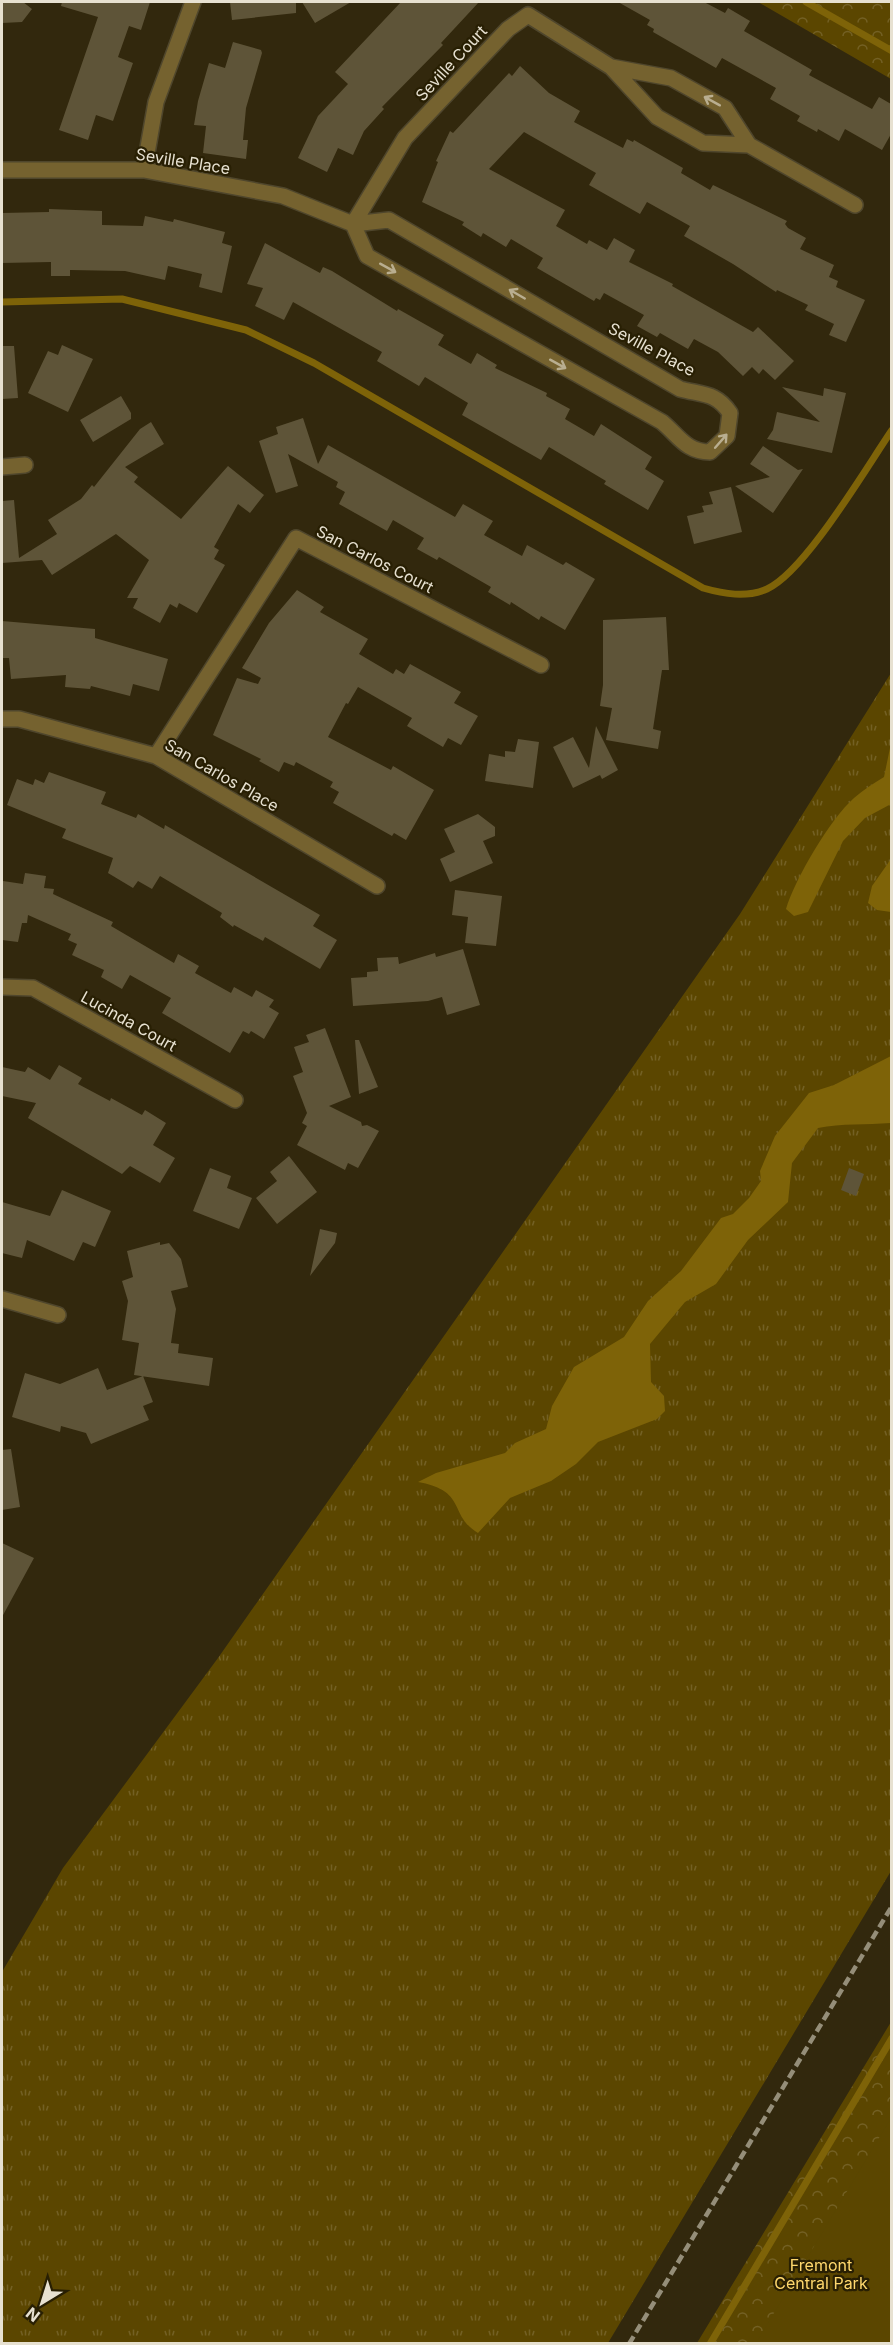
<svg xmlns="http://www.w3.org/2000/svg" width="893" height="2345" font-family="Inter,sans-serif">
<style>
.grass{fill:url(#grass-tufts)}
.park{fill:url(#park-crowns)}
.pitch{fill:#5b4600}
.water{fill:#7e6308}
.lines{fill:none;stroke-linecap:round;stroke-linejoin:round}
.stream{stroke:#7e6308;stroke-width:7}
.building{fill:#5e5438}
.minor-casing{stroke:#4f462c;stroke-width:18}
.minor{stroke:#75622f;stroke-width:15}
.rail{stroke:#958e79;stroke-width:4.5;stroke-dasharray:9 4.5;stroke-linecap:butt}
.oneway{stroke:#b9ae90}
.labels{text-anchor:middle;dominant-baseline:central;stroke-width:4.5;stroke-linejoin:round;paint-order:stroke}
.street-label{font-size:16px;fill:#e7e1d1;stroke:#281f03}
.park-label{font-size:16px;fill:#ffd86d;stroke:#281f03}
</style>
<defs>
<pattern id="grass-tufts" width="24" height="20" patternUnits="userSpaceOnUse" patternTransform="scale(1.5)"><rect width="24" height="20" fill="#5b4600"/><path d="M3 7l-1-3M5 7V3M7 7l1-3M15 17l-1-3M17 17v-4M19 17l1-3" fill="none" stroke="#736024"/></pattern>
<pattern id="park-crowns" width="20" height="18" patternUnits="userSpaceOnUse" patternTransform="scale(1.5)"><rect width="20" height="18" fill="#5b4600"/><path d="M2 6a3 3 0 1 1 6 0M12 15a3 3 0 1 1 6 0" fill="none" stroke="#736024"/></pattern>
</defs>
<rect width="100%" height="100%" fill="#32280d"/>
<!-- grass -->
<path class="grass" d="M 891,673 L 891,1871 L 608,2343 L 2,2344 L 2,1972 L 63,1868 L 218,1658 L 740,914 Z"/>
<!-- park -->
<path class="park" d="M 758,2 L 891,2 L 891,79 Z
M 891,2022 L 891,2343 L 697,2343 Z"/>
<!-- pitch -->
<path class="pitch" d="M 891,2118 L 891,2343 L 756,2343 Z"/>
<!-- water -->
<path class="water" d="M 891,743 L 891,804 L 865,818 L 843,841 L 808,912 L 794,916 L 786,909 C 795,879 830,819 854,798 C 863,790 874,783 884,777 Z
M 891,859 L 891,912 L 877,910 L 868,903 L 872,886 Z
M 891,1056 L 891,1123 C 866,1125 842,1123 818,1128 L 792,1163 L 788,1202 L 748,1240 L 716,1284 L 685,1302 L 650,1344 L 651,1382 L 664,1396 L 665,1411 L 657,1419 L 598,1442 L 576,1464 L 551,1481 L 510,1498 L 478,1533 C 448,1515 468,1491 418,1482 L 436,1473 L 505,1453 L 515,1443 L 546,1429 L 552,1406 L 574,1367 L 624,1337 L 648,1301 L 681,1271 L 721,1218 L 733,1214 L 749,1198 L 761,1181 L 760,1171 L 775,1136 L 809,1093 L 834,1085 Z"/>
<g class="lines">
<!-- stream -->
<path class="stream" d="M 806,2 L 892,51
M 2,302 L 122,299 L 246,330 L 314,363 L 703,588 C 724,594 746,598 767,589 C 805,572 866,468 892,430
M 710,2344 L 892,2038"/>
</g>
<!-- building -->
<path class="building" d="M 2,2 L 23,2 L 32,9 L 22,22 L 2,23 Z
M 62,2 L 150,2 L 141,30 L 129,26 L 118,57 L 133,63 L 113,121 L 96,115 L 88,140 L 59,130 L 98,17 L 61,6 Z
M 230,2 L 296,2 L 296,13 L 232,20 Z
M 302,2 L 351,2 L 315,23 Z
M 401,2 L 479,2 L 441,43 L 443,45 L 382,107 L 384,109 L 364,131 L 353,155 L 338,148 L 327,172 L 298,158 L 318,116 L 348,84 L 335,72 Z
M 618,2 L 704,2 L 725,13 L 728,8 L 750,21 L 744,31 L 812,70 L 809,75 L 872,109 L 879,97 L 891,104 L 891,134 L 882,150 L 845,129 L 839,141 L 818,129 L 817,132 L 797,121 L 800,116 L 770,99 L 776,88 L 722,58 L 716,68 L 653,32 L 654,29 L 647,25 L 650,20 Z
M 233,42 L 261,50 L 262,53 L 246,108 L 243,140 L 248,140 L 246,159 L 203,153 L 206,126 L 194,125 L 198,101 L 209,63 L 225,68 Z
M 520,66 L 549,93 L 580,111 L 574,122 L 623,148 L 627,139 L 633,142 L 634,140 L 683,168 L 681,173 L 710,190 L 713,185 L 787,221 L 785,224 L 788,228 L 806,238 L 800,249 L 834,265 L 829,277 L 838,281 L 836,287 L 865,300 L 846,342 L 829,335 L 834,324 L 805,310 L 808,305 L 777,290 L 776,292 L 733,264 L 684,236 L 690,226 L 647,202 L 640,214 L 589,185 L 596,173 L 524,132 L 489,169 L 565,210 L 556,226 L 587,244 L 589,240 L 607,250 L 614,238 L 635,250 L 629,262 L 673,284 L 672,286 L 753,332 L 758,327 L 794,361 L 775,380 L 763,369 L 759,374 L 752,367 L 743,376 L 718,352 L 694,339 L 688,349 L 660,333 L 657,337 L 637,326 L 644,315 L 604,293 L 600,300 L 596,298 L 594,301 L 537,268 L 543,258 L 511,239 L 506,247 L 483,233 L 481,237 L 462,225 L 464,222 L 422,202 L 438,162 L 436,161 L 450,131 L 453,133 L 509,73 L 512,76 Z
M 49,209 L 102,211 L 102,225 L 143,226 L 145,216 L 173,222 L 174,219 L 225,232 L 222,243 L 232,246 L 222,293 L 199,287 L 202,274 L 168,266 L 165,280 L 125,271 L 70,270 L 70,276 L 51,276 L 51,262 L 2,263 L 2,213 L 49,212 Z
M 265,243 L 320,273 L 323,267 L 332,271 L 397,311 L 398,309 L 444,335 L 438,345 L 471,364 L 477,353 L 497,365 L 495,368 L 547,393 L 546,396 L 570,409 L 565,419 L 594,436 L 601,424 L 652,457 L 645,469 L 664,481 L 648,510 L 604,484 L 606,481 L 549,447 L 541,460 L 462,415 L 468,403 L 425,377 L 419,386 L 377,361 L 382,352 L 293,302 L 284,320 L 255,306 L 263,288 L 247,284 Z
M 62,345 L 93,359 L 68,412 L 28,393 L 48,351 L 58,355 Z
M 2,346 L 14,346 L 18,398 L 2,399 Z
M 782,387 L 823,396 L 824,388 L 846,393 L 832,453 L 767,439 L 773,430 L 777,412 L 820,422 Z
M 121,396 L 131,413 L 131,419 L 93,442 L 80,420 Z
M 303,418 L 318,464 L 328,445 L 455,517 L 463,504 L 493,521 L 484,535 L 522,556 L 527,545 L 563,565 L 566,562 L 595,579 L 565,630 L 541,616 L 539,620 L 511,602 L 510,605 L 488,592 L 491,587 L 439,557 L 437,560 L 417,549 L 424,538 L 393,520 L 387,531 L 339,504 L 345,492 L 336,487 L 338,482 L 288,454 L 298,486 L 276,493 L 259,441 L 278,434 L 276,427 Z
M 151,422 L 164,444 L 125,467 L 138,477 L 134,482 L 181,519 L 228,466 L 264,495 L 250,513 L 238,504 L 214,547 L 219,550 L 214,559 L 225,565 L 197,613 L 179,603 L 177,608 L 170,604 L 160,623 L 133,608 L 138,598 L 127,598 L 149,560 L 116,534 L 52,575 L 42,560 L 2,563 L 2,501 L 14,500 L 19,558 L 57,534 L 48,520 L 81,499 L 92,485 L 94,487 L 140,429 Z
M 763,446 L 798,470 L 803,469 L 773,513 L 735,486 L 770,477 L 750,464 Z
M 731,487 L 742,532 L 694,544 L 687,516 L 704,512 L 702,506 L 713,504 L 709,492 Z
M 297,590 L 324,607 L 320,612 L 368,639 L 359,654 L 393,674 L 396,669 L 404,674 L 410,664 L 461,692 L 454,703 L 478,716 L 461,745 L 448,738 L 443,747 L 407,726 L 412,718 L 358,687 L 348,704 L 346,703 L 328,737 L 391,770 L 393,766 L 434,790 L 406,840 L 394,833 L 392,836 L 333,803 L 339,792 L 330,787 L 333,782 L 296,762 L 294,766 L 284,762 L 279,772 L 259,761 L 261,759 L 213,735 L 237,678 L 258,684 L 261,678 L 242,668 L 269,623 Z
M 666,617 L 669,670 L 662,670 L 653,729 L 661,731 L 658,749 L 606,740 L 612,708 L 600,706 L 603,685 L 603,620 Z
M 2,621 L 95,629 L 95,638 L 168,659 L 159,691 L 133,684 L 130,696 L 91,686 L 90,689 L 65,687 L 66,675 L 11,679 L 9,658 L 3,658 L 2,651 Z
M 596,726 L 618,770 L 602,779 L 600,775 L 573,788 L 553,747 L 573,737 L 589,768 Z
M 518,739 L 539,742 L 533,788 L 485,781 L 489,754 L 505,757 L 505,751 L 515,752 Z
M 49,772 L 106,792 L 101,804 L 136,818 L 138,814 L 164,829 L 165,825 L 320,915 L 313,926 L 337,940 L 320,969 L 265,937 L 263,941 L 234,925 L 233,927 L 220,917 L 222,913 L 160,876 L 152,889 L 138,881 L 133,888 L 108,873 L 113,858 L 62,838 L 66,829 L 7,805 L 17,779 L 33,785 L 35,779 L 44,783 Z
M 478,814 L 495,827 L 495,836 L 483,841 L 493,863 L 450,882 L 440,859 L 455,852 L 444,829 Z
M 25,873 L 46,876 L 44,888 L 54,889 L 53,894 L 113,922 L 111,926 L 174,963 L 178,954 L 199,966 L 195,973 L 231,993 L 234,987 L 252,997 L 256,990 L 274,1000 L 269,1007 L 279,1013 L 264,1039 L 251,1031 L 249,1034 L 243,1031 L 230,1053 L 162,1013 L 171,998 L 130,975 L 122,989 L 101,977 L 104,970 L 72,955 L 77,944 L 68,940 L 71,934 L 28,915 L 27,923 L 22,923 L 18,942 L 2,940 L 3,881 L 23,884 Z
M 455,890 L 502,896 L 496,946 L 465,943 L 468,917 L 452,915 Z
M 463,949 L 480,1005 L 447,1015 L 442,997 L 428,1001 L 353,1006 L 351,978 L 367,977 L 367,972 L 378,971 L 377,958 L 398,957 L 399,964 L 435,953 L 436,957 Z
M 325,1028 L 351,1097 L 329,1106 L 361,1122 L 362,1126 L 367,1125 L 379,1131 L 358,1168 L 348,1163 L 345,1170 L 297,1145 L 307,1126 L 302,1123 L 307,1113 L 293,1076 L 303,1072 L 294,1047 L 309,1042 L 306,1035 Z
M 355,1040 L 359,1040 L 378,1087 L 359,1094 Z
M 59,1065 L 82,1078 L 78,1084 L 110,1101 L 111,1098 L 142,1115 L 145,1110 L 166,1123 L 153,1145 L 175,1158 L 160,1183 L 130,1166 L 122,1174 L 28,1118 L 36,1103 L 2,1096 L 2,1067 L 25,1072 L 28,1067 L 50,1080 Z
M 289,1156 L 317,1192 L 277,1224 L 256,1198 L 277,1181 L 270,1172 Z
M 210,1168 L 231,1176 L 227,1188 L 252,1198 L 239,1229 L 193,1211 Z
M 849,1168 L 864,1174 L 856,1196 L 841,1190 Z
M 62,1190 L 111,1211 L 95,1247 L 83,1242 L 74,1261 L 27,1240 L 22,1258 L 2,1253 L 2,1202 L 50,1216 Z
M 320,1229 L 337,1233 L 335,1243 L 310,1276 Z
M 160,1242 L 160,1245 L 169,1243 L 181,1259 L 188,1287 L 171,1291 L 176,1309 L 171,1343 L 179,1344 L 178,1353 L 213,1358 L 209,1386 L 134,1375 L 139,1343 L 122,1340 L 128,1301 L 122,1281 L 133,1277 L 127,1251 Z
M 98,1368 L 107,1390 L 143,1376 L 153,1402 L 143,1406 L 149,1420 L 91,1444 L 86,1433 L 61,1426 L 60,1432 L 12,1417 L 25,1373 L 60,1384 Z
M 11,1449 L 20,1507 L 2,1510 L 2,1450 Z
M 2,1543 L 34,1558 L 2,1617 Z"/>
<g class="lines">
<!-- minor casing -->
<g class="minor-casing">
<path id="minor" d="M 611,67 L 671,78 L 725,108 L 749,145
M 2,170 L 144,170 L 283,196 L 353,224 L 389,220 L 680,389 C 702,395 716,392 730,413 L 727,436 L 710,452 C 686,452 679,436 662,422 L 367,256 L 353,224
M 144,170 L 156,102 L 193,2
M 353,224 L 405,138 L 508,29 L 528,15 L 611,67 L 657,117 L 703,143 L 749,145 L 855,205
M 2,467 L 25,465
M 2,719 L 19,719 L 156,756 L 377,886
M 156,756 L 296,538 L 541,665
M 2,987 L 33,988 L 235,1100
M 2,1299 L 58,1315"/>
</g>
<!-- minor -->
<use href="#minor" class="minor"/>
<!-- rail -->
<path class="rail" d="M 629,2344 L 892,1906"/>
</g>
<!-- one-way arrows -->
<defs><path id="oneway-shaft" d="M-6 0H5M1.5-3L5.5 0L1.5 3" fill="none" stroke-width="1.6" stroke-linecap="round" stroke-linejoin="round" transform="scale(1.5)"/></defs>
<g class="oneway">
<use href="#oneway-shaft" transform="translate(712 101) rotate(-151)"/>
<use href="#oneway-shaft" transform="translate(388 268) rotate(29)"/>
<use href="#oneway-shaft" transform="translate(517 294) rotate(-150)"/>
<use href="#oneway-shaft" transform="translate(558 364) rotate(29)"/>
<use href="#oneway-shaft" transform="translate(721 441) rotate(-49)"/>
</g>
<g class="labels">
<!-- street labels -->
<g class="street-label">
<text transform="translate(451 63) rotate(-47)">Seville Court</text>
<text transform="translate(183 161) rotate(9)">Seville Place</text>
<text transform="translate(652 349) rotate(28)">Seville Place</text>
<text transform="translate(375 559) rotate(27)">San Carlos Court</text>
<text transform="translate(222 775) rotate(30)">San Carlos Place</text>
<text transform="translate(129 1021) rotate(29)">Lucinda Court</text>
</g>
<!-- park labels -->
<g class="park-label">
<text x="821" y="2265">Fremont<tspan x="821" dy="18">Central Park</tspan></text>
</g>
</g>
<!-- border -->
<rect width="893" height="2345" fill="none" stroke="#e7e1d1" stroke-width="6"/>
<!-- north arrow -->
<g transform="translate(42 2303) rotate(218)" stroke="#281f03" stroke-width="4.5" paint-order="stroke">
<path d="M0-4.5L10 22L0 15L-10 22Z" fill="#e7e1d1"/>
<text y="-9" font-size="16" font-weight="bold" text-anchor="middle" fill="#e7e1d1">N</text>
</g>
</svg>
